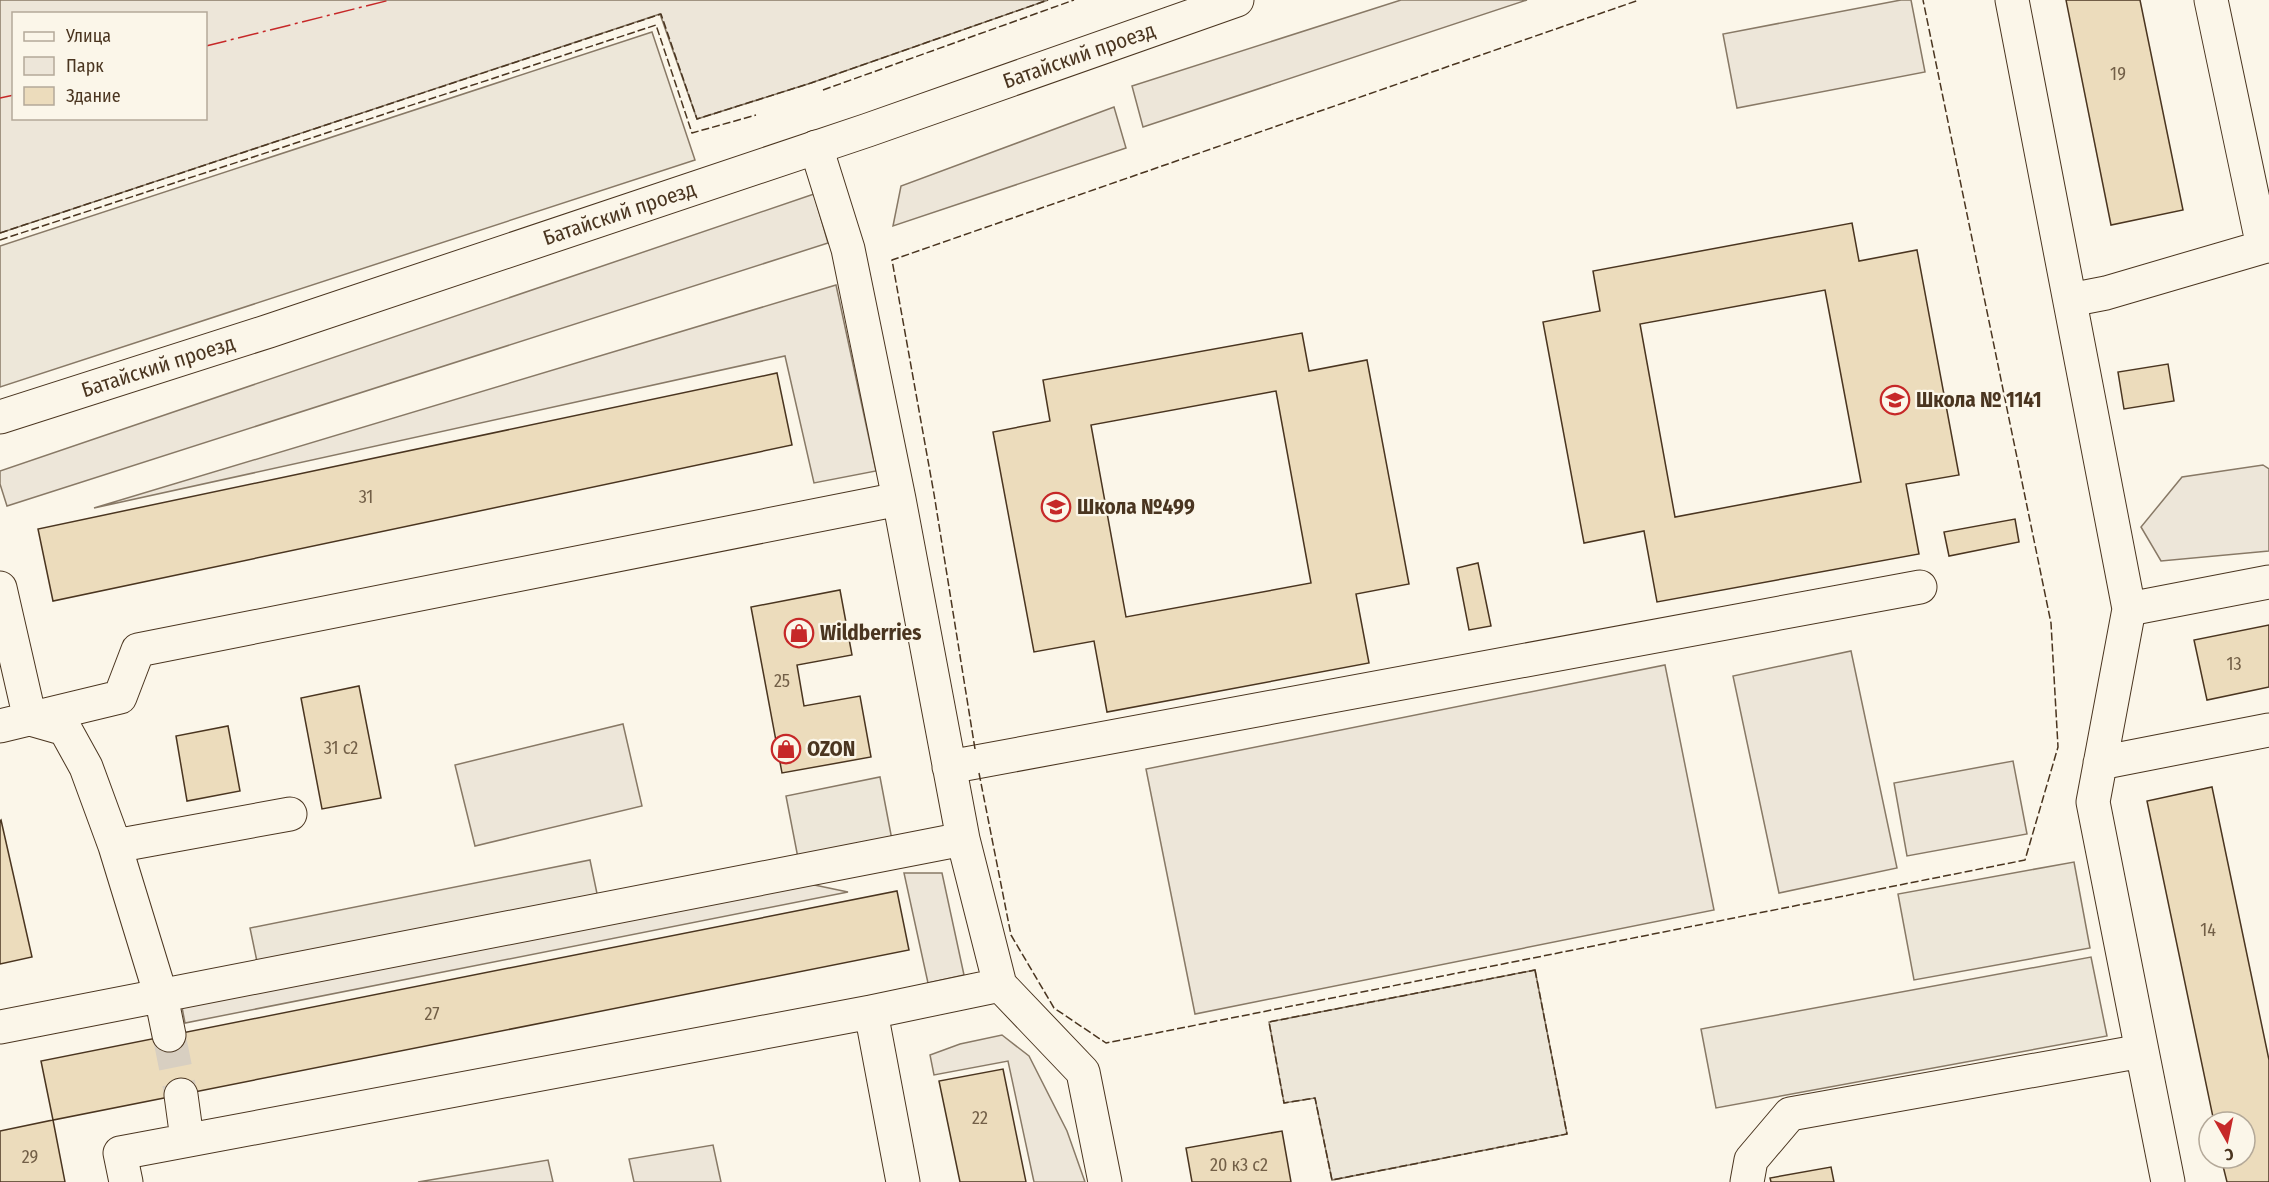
<svg xmlns="http://www.w3.org/2000/svg" width="2269" height="1182" font-family="'Fira Sans Condensed',sans-serif">
<style>
.green{fill:#ede6d9;stroke:#887966;stroke-width:1.5;fill-rule:evenodd}
.parking{fill:#ede7d9;stroke:#887966;stroke-width:1.5}
.building{fill:#ecdcbc;stroke:#4a3520;stroke-width:1.5;fill-rule:evenodd}
.lines{fill:none;stroke-linecap:round;stroke-linejoin:round}
.minor-tunnel{stroke:#d8cfc1;stroke-width:33;stroke-dasharray:33 16;stroke-linecap:butt}
.minor-casing{stroke:#4a3520;stroke-width:35}
.major-casing{stroke:#4a3520;stroke-width:35}
.minor{stroke:#fbf6e9;stroke-width:33}
.major{stroke:#fbf6e9;stroke-width:33}
.fence{stroke:#4a3520;stroke-width:1.5;stroke-dasharray:8 3;stroke-linecap:butt}
.power{stroke:#c62828;stroke-width:1.5;stroke-dasharray:21 4.5 3 4.5;stroke-linecap:butt}
.labels{text-anchor:middle;dominant-baseline:central;stroke-width:4.5;stroke-linejoin:round;paint-order:stroke}
.number-label{font-size:18px;fill:#725f47}
.street-label{font-size:21px;fill:#4a3520;stroke:#fbf6e9}
.poi-label{font-size:21px;font-weight:bold;fill:#4a3520;stroke:#fbf6e9;text-anchor:start}
</style>
<rect width="100%" height="100%" fill="#fbf6e9"/>
<!-- green -->
<path class="green" d="M 0,0 L 1048,0 L 811,83 L 697,119 L 660,14 L 0,233 ZM 14,14 L 206,14 L 206,118 L 14,118 Z
M 1401,0 L 1527,0 L 1143,127 L 1132,86 Z
M 1901,0 L 1911,0 L 1925,72 L 1737,108 L 1723,34 Z
M 1114,107 L 1126,148 L 893,226 L 901,186 Z
M 814,194 L 828,243 L 7,506 L 0,484 L 0,471 Z
M 836,285 L 876,471 L 814,483 L 785,356 L 94,508 Z
M 2263,465 L 2269,469 L 2269,551 L 2161,561 L 2141,527 L 2182,477 Z
M 1851,651 L 1897,868 L 1779,893 L 1733,676 Z
M 1665,665 L 1714,910 L 1195,1014 L 1146,769 Z
M 623,724 L 642,806 L 475,846 L 455,765 Z
M 2013,761 L 2027,834 L 1907,856 L 1894,783 Z
M 904,873 L 942,873 L 964,975 L 928,983 Z
M 800,882 L 848,892 L 185,1023 L 181,1002 Z
M 1002,1035 L 1029,1056 L 1067,1131 L 1085,1182 L 1034,1182 L 1008,1061 L 934,1075 L 930,1055 L 960,1044 Z
M 713,1145 L 721,1182 L 634,1182 L 629,1159 Z
M 548,1160 L 553,1182 L 418,1182 Z"/>
<!-- parking -->
<path class="parking" d="M 652,32 L 695,160 L 0,387 L 0,246 Z
M 880,777 L 892,840 L 798,858 L 786,796 Z
M 590,860 L 600,908 L 260,976 L 250,928 Z
M 2074,862 L 2090,948 L 1914,980 L 1898,894 Z
M 2091,957 L 2107,1036 L 1716,1108 L 1701,1029 Z
M 1535,970 L 1567,1134 L 1332,1180 L 1315,1098 L 1284,1103 L 1269,1022 Z"/>
<!-- building -->
<path class="building" d="M 2066,0 L 2140,0 L 2183,210 L 2111,225 Z
M 1852,223 L 1859,261 L 1917,250 L 1959,475 L 1906,484 L 1919,554 L 1657,602 L 1644,531 L 1584,543 L 1543,322 L 1600,311 L 1593,271 ZM 1825,290 L 1861,482 L 1675,517 L 1640,324 Z
M 1302,333 L 1309,371 L 1367,360 L 1409,584 L 1356,594 L 1369,663 L 1107,712 L 1094,641 L 1034,652 L 993,432 L 1050,421 L 1043,380 ZM 1276,391 L 1311,583 L 1126,617 L 1091,425 Z
M 2168,364 L 2174,401 L 2124,409 L 2118,372 Z
M 777,373 L 792,445 L 53,601 L 38,529 Z
M 2015,519 L 2019,542 L 1949,556 L 1944,532 Z
M 1478,563 L 1491,626 L 1469,630 L 1457,568 Z
M 840,590 L 852,655 L 797,665 L 804,706 L 860,696 L 871,757 L 782,773 L 751,607 Z
M 2269,625 L 2269,687 L 2207,700 L 2194,640 Z
M 359,686 L 381,798 L 322,809 L 301,698 Z
M 228,726 L 240,791 L 187,801 L 176,736 Z
M 2212,787 L 2269,1060 L 2269,1182 L 2227,1182 L 2221,1158 L 2245,1158 L 2245,1122 L 2214,1122 L 2147,801 Z
M 1,820 L 32,957 L 0,964 L 0,821 Z
M 897,891 L 909,950 L 53,1120 L 41,1061 Z
M 1003,1069 L 1026,1182 L 960,1182 L 939,1081 Z
M 53,1120 L 65,1182 L 0,1182 L 0,1131 Z
M 1282,1131 L 1291,1182 L 1192,1182 L 1186,1148 Z
M 1831,1167 L 1834,1182 L 1771,1182 L 1770,1178 Z"/>
<g class="lines">
<!-- minor-tunnel -->
<path class="minor-tunnel" d="M 169,1035 L 181,1095"/>
<!-- minor casing -->
<g class="minor-casing">
<path id="minor" d="M 816,147 L 848,249 L 899,499 L 963,839 L 1000,985 L 1083,1072 L 1105,1182
M 2070,300 L 2106,293 L 2263,247 L 2211,0
M 0,588 L 30,719 L 65,729 L 86,767 L 115,846 L 161,996 L 169,1035
M 2129,609 L 2269,582
M 0,726 L 120,697 L 138,650 L 899,499
M 2100,763 L 2269,730
M 949,767 L 1920,587
M 115,846 L 290,814
M 871,1012 L 903,1182
M 0,1027 L 963,839
M 2142,1051 L 2168,1182
M 181,1095 L 187,1139
M 126,1182 L 120,1153 L 871,1012 L 1000,985
M 1747,1182 L 1751,1160 L 1790,1114 L 2142,1051 L 2093,802 L 2129,609 L 2012,0"/>
</g>
<!-- major casing -->
<g class="major-casing">
<g id="major">
<path id="s1" d="M 0,417 L 269,331 L 868,130 L 1237,0"/>
</g>
</g>
<!-- minor -->
<use href="#minor" class="minor"/>
<!-- major -->
<use href="#major" class="major"/>
<!-- fence -->
<path class="fence" d="M 823,90 L 1074,0
M 0,233 L 661,14 L 697,119 L 811,83 L 1048,0
M 0,240 L 656,25 L 692,133 L 756,115
M 975,749 L 934,494 L 892,260 L 1639,0
M 979,773 L 1011,935 L 1054,1008 L 1106,1043 L 2025,860 L 2058,747 L 2051,623 L 1923,0
M 1535,970 L 1567,1134 L 1332,1180 L 1315,1098 L 1284,1103 L 1269,1022 Z"/>
<!-- power -->
<path class="power" d="M 206,46 L 390,0
M 0,98 L 14,95"/>
</g>
<!-- icons -->
<defs>
<g id="school-ring" transform="scale(1.5)"><circle r="9.5" fill="#fbf6e9" stroke="#c62828" stroke-width="1.5"/><path d="M0-5L7-2L0 1L-7-2ZM-4 1L0 2.5L4 1V4Q0 6-4 4Z" fill="#c62828"/></g>
<g id="shop-ring" transform="scale(1.5)"><circle r="9.5" fill="#fbf6e9" stroke="#c62828" stroke-width="1.5"/><path d="M-5-2.5h2.3a2.7 3.5 0 0 1 5.4 0H5L5.5 6h-11ZM-1.5-2.5h3a1.5 2.3 0 0 0-3 0Z" fill="#c62828"/></g>
</defs>
<g fill-rule="evenodd">
<use href="#school-ring" x="1895" y="400"/>
<use href="#school-ring" x="1056" y="507"/>
<use href="#shop-ring" x="799" y="633"/>
<use href="#shop-ring" x="786" y="749"/>
</g>
<g class="labels">
<!-- number labels -->
<g class="number-label">
<text x="2118" y="74">19</text>
<text x="366" y="497">31</text>
<text x="2234" y="664">13</text>
<text x="782" y="681">25</text>
<text x="341" y="748">31 с2</text>
<text x="2208" y="930">14</text>
<text x="432" y="1014">27</text>
<text x="980" y="1118">22</text>
<text x="30" y="1157">29</text>
<text x="1239" y="1165">20 к3 с2</text>
</g>
<!-- street labels -->
<g class="street-label">
<text stroke="none"><textPath href="#s1" startOffset="1138">Батайский проезд</textPath></text>
<text stroke="none"><textPath href="#s1" startOffset="652">Батайский проезд</textPath></text>
<text stroke="none"><textPath href="#s1" startOffset="166">Батайский проезд</textPath></text>
</g>
<!-- poi labels -->
<g class="poi-label">
<text x="1916" y="400">Школа № 1141</text>
<text x="1077" y="507">Школа №499</text>
<text x="820" y="633">Wildberries</text>
<text x="807" y="749">OZON</text>
</g>
</g>
<!-- legend -->
<rect x="12" y="12" width="195" height="108" fill="#fbf6e9" stroke="#b4a999" stroke-width="1.5"/>
<rect x="24" y="32" width="30" height="9" fill="#fbf6e9" stroke="#b4a999" stroke-width="1.5"/>
<text x="66" y="42" font-size="18" fill="#4a3520">Улица</text>
<rect x="24" y="57" width="30" height="18" fill="#ede6d9" stroke="#b4a999" stroke-width="1.5"/>
<text x="66" y="72" font-size="18" fill="#4a3520">Парк</text>
<rect x="24" y="87" width="30" height="18" fill="#ecdcbc" stroke="#b4a999" stroke-width="1.5"/>
<text x="66" y="102" font-size="18" fill="#4a3520">Здание</text>
<!-- north arrow -->
<g transform="translate(2227 1140) rotate(171)"><circle r="28" fill="#fbf6e9" stroke="#b4a999" stroke-width="1.5"/>
<path d="M0-4.5L10 22L0 15L-10 22Z" fill="#c62828"/>
<text y="-9" font-size="16" font-weight="bold" text-anchor="middle" fill="#4a3520">С</text>
</g>
</svg>
